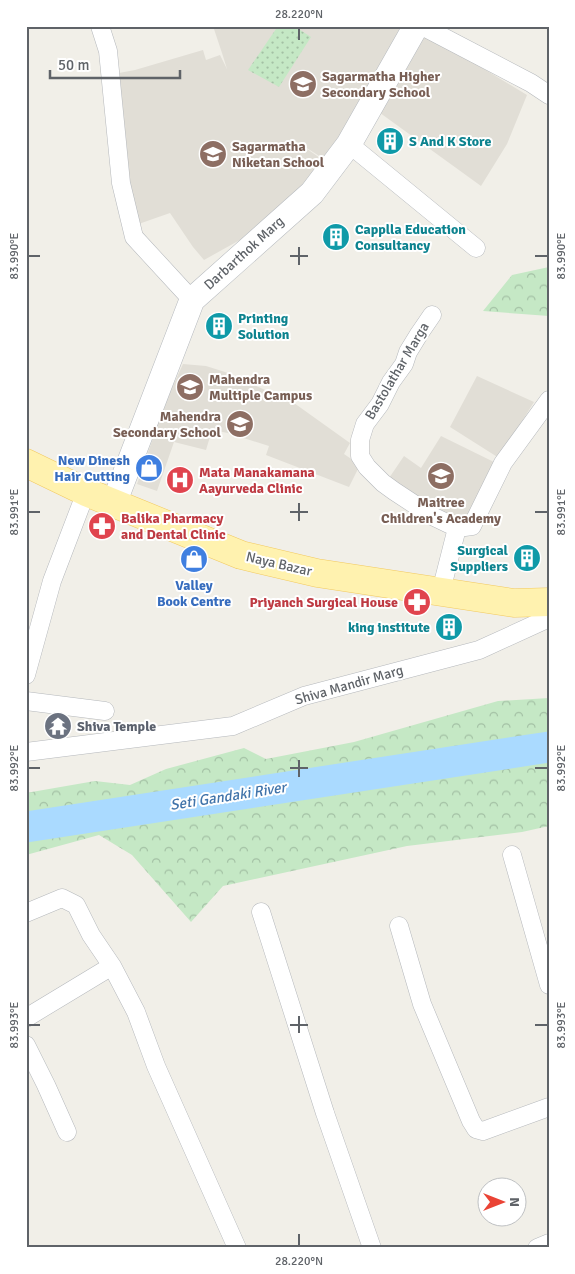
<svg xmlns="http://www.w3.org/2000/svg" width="575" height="1274" font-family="Signika,sans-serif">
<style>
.education{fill:#e1ded6}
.forest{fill:url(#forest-crowns)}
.park{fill:url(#park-dots)}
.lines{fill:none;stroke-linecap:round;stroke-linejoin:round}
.river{stroke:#aadaff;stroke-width:31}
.street-casing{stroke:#b5b8bc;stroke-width:19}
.secondary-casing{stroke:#b6babf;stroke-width:26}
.primary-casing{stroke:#f2c960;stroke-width:29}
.street{stroke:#fff;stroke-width:18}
.secondary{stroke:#fff;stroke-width:25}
.primary{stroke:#fff2af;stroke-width:28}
.ticks{fill:none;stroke:#5f6368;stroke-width:2}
.labels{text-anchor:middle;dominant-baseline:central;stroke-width:4;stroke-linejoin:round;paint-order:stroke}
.education-label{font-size:14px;font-weight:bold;fill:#785e54;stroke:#fff;text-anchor:start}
.culture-label{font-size:14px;font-weight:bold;fill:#0d838f;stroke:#fff;text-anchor:start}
.street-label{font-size:14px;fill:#5f6368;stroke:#fff}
.shop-label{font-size:14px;font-weight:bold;fill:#366cbe;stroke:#fff;text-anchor:end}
.health-label{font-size:14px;font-weight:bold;fill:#be3a42;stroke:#fff;text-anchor:start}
.worship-label{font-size:14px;font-weight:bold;fill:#5b616d;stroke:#fff;text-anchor:start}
.water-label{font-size:15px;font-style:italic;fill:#4174aa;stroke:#fff}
.neatline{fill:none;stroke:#5f6368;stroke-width:2}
.ticks-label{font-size:12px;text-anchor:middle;fill:#5f6368}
</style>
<defs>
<pattern id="forest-crowns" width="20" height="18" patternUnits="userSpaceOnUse" patternTransform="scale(1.25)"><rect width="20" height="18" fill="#c5e8c5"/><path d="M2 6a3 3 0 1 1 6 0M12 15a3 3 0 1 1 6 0" fill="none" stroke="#a3c0a4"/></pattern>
<pattern id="park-dots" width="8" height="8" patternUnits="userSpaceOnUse" patternTransform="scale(1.25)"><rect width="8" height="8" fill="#c5e8c5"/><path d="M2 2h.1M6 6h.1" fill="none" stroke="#a3c0a4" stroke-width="1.8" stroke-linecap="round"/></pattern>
</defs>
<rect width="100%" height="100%" fill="#f1efe8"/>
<!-- education -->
<path class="education" d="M 213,26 L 396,26 L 402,30 L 340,137 L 324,159 L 291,138 L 323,160 L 309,191 L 263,227 L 204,260 L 193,247 L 170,213 L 130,227 L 108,75 L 135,70 L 203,50 L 206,60 L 220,55 L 227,69 L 222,53 Z
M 423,32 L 527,95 L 507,144 L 481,186 L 376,110 Z
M 183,364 L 206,366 L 225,372 L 294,403 L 350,443 L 344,454 L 360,465 L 349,487 L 266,455 L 269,446 L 228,433 L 212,430 L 206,450 L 174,442 L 157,491 L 137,484 L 166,401 Z
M 477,376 L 534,402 L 499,458 L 450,427 Z
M 441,436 L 498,464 L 467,527 L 385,484 L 404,456 L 421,468 Z"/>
<!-- forest -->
<path class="forest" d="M 549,267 L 549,316 L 483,311 L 512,275 Z
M 549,698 L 549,826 L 522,832 L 407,846 L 223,886 L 191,922 L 132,855 L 99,835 L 26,855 L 26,793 L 95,781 L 130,785 L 166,769 L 244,748 L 266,759 L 354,742 L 498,701 Z"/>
<!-- park -->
<path class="park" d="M 278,26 L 294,26 L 311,37 L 279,87 L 248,70 Z"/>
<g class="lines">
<!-- river -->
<path class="river" d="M 26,827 L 549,747"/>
<!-- street casing -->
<g class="street-casing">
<path id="street" d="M 100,26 L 108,51 L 121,183 L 134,237 L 192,300
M 422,26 L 531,83 L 549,95
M 349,144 L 476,248
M 432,315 L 419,334 L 408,352 L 404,364 L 391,382 L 380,404 L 365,424 L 360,440 L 360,456 L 367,467 L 383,483 L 394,491 L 432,516 L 457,528
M 441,591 L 457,528 L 472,526 L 503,463 L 549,400
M 26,675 L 52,581 L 86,492
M 26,701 L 105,711
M 26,752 L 233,726 L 304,696 L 479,650 L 549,618
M 512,855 L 549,985
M 261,912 L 325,1113 L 372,1248
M 26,913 L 62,898 L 76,905 L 91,935 L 112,966 L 136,1012 L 156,1066 L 237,1248
M 399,926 L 422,1004 L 471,1121 L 476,1129 L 483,1131 L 549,1107
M 26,1018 L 112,966
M 26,1045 L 46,1085 L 67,1132
M 537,1248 L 549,1243"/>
</g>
<!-- secondary casing -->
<g class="secondary-casing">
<path id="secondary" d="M 114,503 L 192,300 L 312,193 L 349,144 L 416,26"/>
</g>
<!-- primary casing -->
<g class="primary-casing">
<path id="primary" d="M 26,463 L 86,492 L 241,555 L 317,573 L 514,603 L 549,602"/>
</g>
<!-- street -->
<use href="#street" class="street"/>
<!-- secondary -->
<use href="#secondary" class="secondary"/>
<!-- primary -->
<use href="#primary" class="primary"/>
</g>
<!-- ticks -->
<path class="ticks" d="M 299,28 L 299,40M 299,247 L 299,265M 28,256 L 40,256M 290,256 L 308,256M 535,256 L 548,256M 299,503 L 299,521M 28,512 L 40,512M 290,512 L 308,512M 535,512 L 548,512M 299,760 L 299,777M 28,768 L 40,768M 290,768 L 308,768M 535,768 L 548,768M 299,1016 L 299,1033M 28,1025 L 40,1025M 290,1025 L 308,1025M 535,1025 L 548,1025M 299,1234 L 299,1246"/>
<!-- icons -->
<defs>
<g id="university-disc" transform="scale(1.4375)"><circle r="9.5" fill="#8d6e63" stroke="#fff"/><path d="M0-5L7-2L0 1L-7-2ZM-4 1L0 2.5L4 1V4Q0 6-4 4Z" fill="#fff"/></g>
<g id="building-disc" transform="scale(1.4375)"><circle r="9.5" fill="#0f9aa8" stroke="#fff"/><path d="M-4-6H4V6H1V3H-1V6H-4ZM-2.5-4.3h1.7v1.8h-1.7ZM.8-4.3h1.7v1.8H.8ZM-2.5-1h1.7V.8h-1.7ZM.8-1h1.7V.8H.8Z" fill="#fff"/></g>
<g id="school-disc" transform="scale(1.4375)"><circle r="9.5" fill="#8d6e63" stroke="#fff"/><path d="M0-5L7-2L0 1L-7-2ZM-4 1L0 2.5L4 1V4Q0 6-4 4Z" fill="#fff"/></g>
<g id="shop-disc" transform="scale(1.4375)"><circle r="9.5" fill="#3f7fe0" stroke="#fff"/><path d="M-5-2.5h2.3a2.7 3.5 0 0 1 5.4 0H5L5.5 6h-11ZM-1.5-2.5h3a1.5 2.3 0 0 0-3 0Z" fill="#fff"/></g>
<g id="hospital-disc" transform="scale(1.4375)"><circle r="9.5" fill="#e0444e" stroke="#fff"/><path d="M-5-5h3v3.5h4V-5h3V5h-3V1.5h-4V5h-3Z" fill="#fff"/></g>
<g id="pharmacy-disc" transform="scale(1.4375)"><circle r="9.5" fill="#e0444e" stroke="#fff"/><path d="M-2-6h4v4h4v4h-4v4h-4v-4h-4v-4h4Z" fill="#fff"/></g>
<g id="temple-disc" transform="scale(1.4375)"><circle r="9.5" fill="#6b7280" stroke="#fff"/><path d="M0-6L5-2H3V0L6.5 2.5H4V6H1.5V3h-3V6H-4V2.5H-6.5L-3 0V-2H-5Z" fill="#fff"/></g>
</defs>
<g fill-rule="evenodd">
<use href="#university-disc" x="303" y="84"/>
<use href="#building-disc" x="390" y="141"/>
<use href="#school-disc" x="213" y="154"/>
<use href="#building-disc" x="336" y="237"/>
<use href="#building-disc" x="219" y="326"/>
<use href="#university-disc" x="190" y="387"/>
<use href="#school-disc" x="240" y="424"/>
<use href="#shop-disc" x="149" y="468"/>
<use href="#school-disc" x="441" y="476"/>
<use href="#hospital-disc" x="180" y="480"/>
<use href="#pharmacy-disc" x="102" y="526"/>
<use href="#building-disc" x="527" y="558"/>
<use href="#shop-disc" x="194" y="559"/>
<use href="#pharmacy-disc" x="417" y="602"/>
<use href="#building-disc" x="449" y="627"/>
<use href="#temple-disc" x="58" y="726"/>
</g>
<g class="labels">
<!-- education labels -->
<g class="education-label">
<text x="322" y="76">Sagarmatha Higher<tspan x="322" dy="16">Secondary School</tspan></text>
<text x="232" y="146">Sagarmatha<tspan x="232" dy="16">Niketan School</tspan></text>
<text x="209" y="379">Mahendra<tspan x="209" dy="16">Multiple Campus</tspan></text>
<text x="221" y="416" text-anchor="end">Mahendra<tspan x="221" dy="16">Secondary School</tspan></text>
<text x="441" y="502" text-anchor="middle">Maitree<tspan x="441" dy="16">Children's Academy</tspan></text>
</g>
<!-- culture labels -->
<g class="culture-label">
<text x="409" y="141">S And K Store</text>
<text x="355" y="229">Capplla Education<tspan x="355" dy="16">Consultancy</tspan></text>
<text x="238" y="318">Printing<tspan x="238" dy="16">Solution</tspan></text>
<text x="508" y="550" text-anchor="end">Surgical<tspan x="508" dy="16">Suppliers</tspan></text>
<text x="430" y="627" text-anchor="end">king institute</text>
</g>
<!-- street labels -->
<g class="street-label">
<text transform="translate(244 253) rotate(-42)">Darbarthok Marg</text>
<text transform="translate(397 371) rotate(-59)">Bastolathar Marga</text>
<text transform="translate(279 564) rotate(13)">Naya Bazar</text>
<text transform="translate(349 685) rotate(-16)">Shiva Mandir Marg</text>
</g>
<!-- shop labels -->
<g class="shop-label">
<text x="130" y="460">New Dinesh<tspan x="130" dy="16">Hair Cutting</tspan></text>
<text x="194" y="585" text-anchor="middle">Valley<tspan x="194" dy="16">Book Centre</tspan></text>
</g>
<!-- health labels -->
<g class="health-label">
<text x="199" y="472">Mata Manakamana<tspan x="199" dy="16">Aayurveda Clinic</tspan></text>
<text x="121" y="518">Balika Pharmacy<tspan x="121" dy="16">and Dental Clinic</tspan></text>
<text x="398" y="602" text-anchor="end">Priyanch Surgical House</text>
</g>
<!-- worship labels -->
<g class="worship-label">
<text x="77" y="726">Shiva Temple</text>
</g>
<!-- water labels -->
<g class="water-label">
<text transform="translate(228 796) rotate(-9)">Seti Gandaki River</text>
</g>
</g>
<!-- border -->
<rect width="575" height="1274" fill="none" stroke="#ffffff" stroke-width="55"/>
<!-- north arrow -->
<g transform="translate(502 1202) rotate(90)"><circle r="24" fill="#ffffff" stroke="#bfc1c3"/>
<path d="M0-4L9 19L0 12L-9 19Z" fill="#ea4335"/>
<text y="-8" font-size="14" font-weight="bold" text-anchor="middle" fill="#5f6368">N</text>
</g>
<!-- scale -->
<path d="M50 70v8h130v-8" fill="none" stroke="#5f6368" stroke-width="2.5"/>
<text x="58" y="70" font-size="15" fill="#5f6368" stroke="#ffffff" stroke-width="4" paint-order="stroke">50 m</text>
<rect x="28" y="28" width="520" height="1218" class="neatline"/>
<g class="ticks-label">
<text x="299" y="18">28.220°N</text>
<text transform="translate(561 256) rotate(-90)" y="4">83.990°E</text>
<text transform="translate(14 256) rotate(-90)" y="4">83.990°E</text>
<text transform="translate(14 512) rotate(-90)" y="4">83.991°E</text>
<text transform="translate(561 512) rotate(-90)" y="4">83.991°E</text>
<text transform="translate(561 768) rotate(-90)" y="4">83.992°E</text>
<text transform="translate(14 768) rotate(-90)" y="4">83.992°E</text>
<text transform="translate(14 1025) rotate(-90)" y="4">83.993°E</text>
<text transform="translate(561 1025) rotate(-90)" y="4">83.993°E</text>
<text x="299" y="1265">28.220°N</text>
</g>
</svg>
